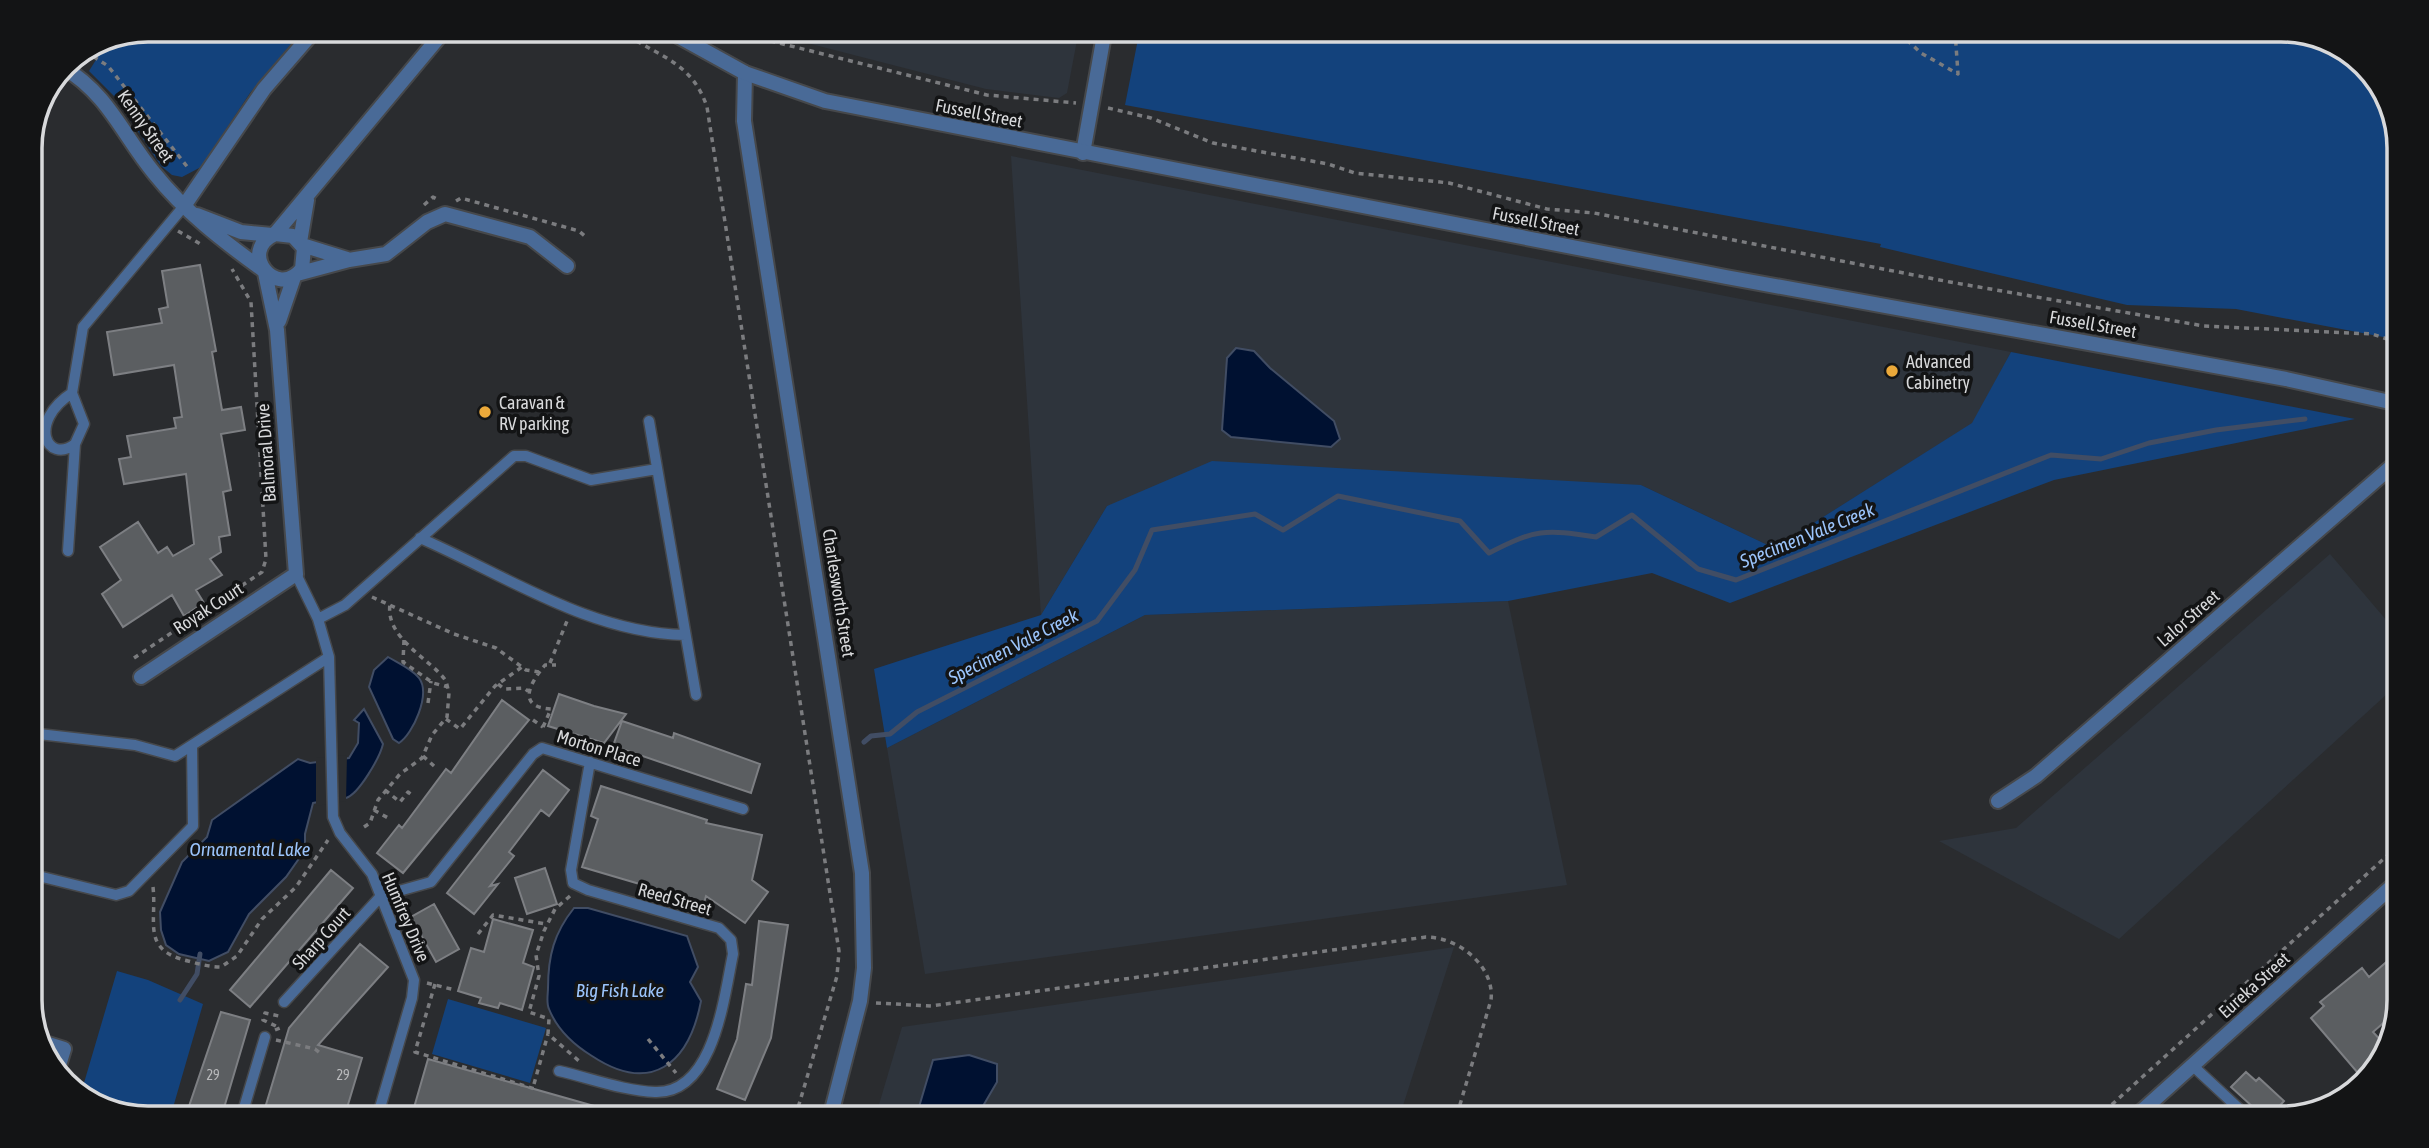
<svg xmlns="http://www.w3.org/2000/svg" width="2429" height="1148" font-family="'Asap Condensed',sans-serif">
<style>
.built{fill:#2e343c}
.green{fill:#13427c}
.water{fill:#001131;stroke:#414d64;stroke-width:2}
.pier{fill:#2a2c2f}
.lines{fill:none;stroke-linecap:round;stroke-linejoin:round}
.stream{stroke:#414d64;stroke-width:5}
.building{fill:#5b5e61;stroke:#7d7f83;stroke-width:2}
.service-casing{stroke:#46484b;stroke-width:13}
.minor-casing{stroke:#46484b;stroke-width:18}
.tertiary-casing{stroke:#46484b;stroke-width:18}
.path{stroke:#7b7c7f;stroke-width:3.5;stroke-dasharray:5 5;stroke-linecap:butt}
.service{stroke:#496a97;stroke-width:10}
.minor{stroke:#496a97;stroke-width:14}
.tertiary{stroke:#496a97;stroke-width:14}
.poi-dot{fill:#eba93a;stroke:#131415;stroke-width:2.5}
.labels{text-anchor:middle;dominant-baseline:central;stroke-width:7;stroke-linejoin:round;paint-order:stroke}
.number-label{font-size:14px;fill:#b9babc}
.street-label{font-size:18px;fill:#d8d9db;stroke:#131415}
.poi-label{font-size:18px;fill:#d8d9db;stroke:#131415;text-anchor:start}
.water-label{font-size:19px;font-style:italic;fill:#9bc4fb;stroke:#131415}
.rim{fill:none;stroke:#d8d9db;stroke-width:3.5}
</style>
<rect width="100%" height="100%" fill="#2a2c2f"/>
<!-- built -->
<path class="built" d="M 1078,35 L 1067,93 L 1059,98 L 986,89 L 780,36 Z
M 1011,156 L 2011,352 L 1973,423 L 1774,548 L 1641,485 L 1107,506 L 1041,615 Z
M 2330,554 L 2399,635 L 2399,683 L 2119,939 L 1939,841 L 2016,828 Z
M 1508,601 L 1567,885 L 925,974 L 887,748 L 1145,615 Z
M 1454,947 L 1399,1118 L 875,1118 L 902,1027 Z"/>
<!-- green -->
<path class="green" d="M 2281,30 L 2333,42 L 2379,82 L 2399,141 L 2399,340 L 2236,309 L 2127,305 L 1880,247 L 1881,244 L 1125,105 L 1139,34 Z
M 296,38 L 250,93 L 201,167 L 182,177 L 172,175 L 161,166 L 115,97 L 89,71 L 109,39 Z
M 2011,352 L 2355,419 L 2054,480 L 1730,603 L 1652,573 L 1508,601 L 1145,615 L 887,748 L 874,669 L 1041,615 L 1107,506 L 1212,461 L 1641,485 L 1774,548 L 1972,423 Z
M 117,971 L 148,980 L 203,1004 L 170,1118 C 139,1118 105,1113 81,1093 Z
M 448,999 L 546,1028 L 530,1083 L 432,1054 Z"/>
<!-- water -->
<path class="water" d="M 1236,348 L 1254,351 L 1270,368 L 1334,421 L 1340,439 L 1331,447 L 1231,437 L 1222,430 L 1227,358 Z
M 388,657 C 398,663 412,669 419,678 C 431,694 413,734 399,743 L 393,739 L 369,687 L 374,670 Z
M 364,709 L 383,744 C 380,757 359,794 346,798 C 336,801 324,801 313,803 L 305,834 L 305,850 L 286,877 L 249,914 L 228,952 L 209,961 L 179,954 L 166,945 L 161,930 L 160,912 L 182,862 L 207,837 L 212,820 L 298,759 L 310,763 L 349,758 L 358,743 L 359,723 L 354,720 Z
M 574,908 L 588,908 L 687,936 L 698,967 L 690,982 L 701,1001 C 689,1064 651,1095 592,1056 C 574,1045 557,1029 549,1009 C 546,1003 548,994 548,988 C 548,956 554,933 574,908 Z
M 969,1055 L 997,1064 L 997,1082 L 976,1118 L 916,1117 L 933,1060 Z"/>
<!-- pier -->
<path class="pier" d="M 347,755 L 346,801 L 316,806 L 316,810 L 316,758 Z"/>
<g class="lines">
<!-- stream -->
<path class="stream" d="M 864,742 L 871,736 L 890,734 L 917,712 L 1097,621 L 1135,570 L 1152,530 L 1255,514 L 1283,530 L 1338,496 L 1460,521 L 1489,553 C 1536,529 1544,529 1596,537 L 1632,515 L 1698,569 L 1736,580 L 2051,455 L 2101,459 L 2149,443 L 2216,430 L 2305,419
M 180,1000 L 197,974 L 200,954"/>
</g>
<!-- building -->
<path class="building" d="M 200,265 L 216,351 L 212,352 L 222,410 L 241,407 L 245,430 L 221,434 L 231,490 L 223,492 L 230,535 L 219,537 L 221,552 L 210,559 L 222,575 L 196,590 L 204,603 L 184,616 L 172,595 L 123,627 L 102,594 L 121,580 L 100,547 L 138,522 L 158,553 L 167,547 L 173,556 L 194,544 L 186,474 L 124,484 L 119,459 L 131,457 L 127,436 L 176,428 L 174,418 L 182,417 L 174,365 L 114,375 L 107,332 L 162,323 L 159,309 L 168,307 L 162,271 Z
M 559,694 L 594,706 L 626,714 L 604,743 L 548,726 Z
M 502,700 L 529,720 L 403,873 L 377,853 L 399,825 L 402,828 L 446,769 L 451,773 Z
M 622,721 L 673,738 L 674,733 L 760,764 L 751,793 L 613,746 Z
M 543,770 L 569,790 L 549,816 L 541,810 L 509,852 L 514,856 L 490,886 L 498,884 L 474,914 L 447,893 Z
M 601,786 L 707,820 L 706,823 L 762,835 L 752,880 L 768,892 L 745,923 L 706,896 L 704,903 L 582,867 L 598,819 L 591,816 Z
M 545,868 L 557,904 L 527,914 L 515,878 Z
M 331,870 L 353,888 L 250,1007 L 230,990 Z
M 434,904 L 459,949 L 436,962 L 411,917 Z
M 493,919 L 533,930 L 523,963 L 534,967 L 522,1010 L 500,1003 L 498,1008 L 479,1003 L 481,998 L 458,991 L 471,948 L 484,952 Z
M 759,921 L 788,925 L 771,1038 L 745,1100 L 717,1089 L 737,1039 L 746,984 L 752,985 Z
M 360,944 L 388,967 L 318,1045 L 362,1058 L 344,1118 L 262,1118 L 289,1028 Z
M 2399,951 L 2397,1011 L 2373,1032 L 2384,1044 L 2379,1048 L 2385,1054 L 2363,1079 L 2311,1018 L 2324,1006 L 2320,1002 L 2362,968 L 2369,977 Z
M 221,1012 L 250,1020 L 221,1118 L 185,1118 Z
M 428,1059 L 619,1113 L 619,1118 L 411,1118 Z
M 2246,1072 L 2256,1081 L 2259,1078 L 2284,1101 L 2269,1118 L 2265,1118 L 2231,1087 Z"/>
<g class="lines">
<!-- service casing -->
<g class="service-casing">
<path id="service" d="M 72,393 C 27,422 47,465 75,444
M 649,421 L 696,695
M 420,538 C 505,575 590,633 685,635
M 68,551 L 75,444 L 84,424 L 72,393 L 83,327 L 184,206
M 296,574 L 318,619 L 329,657 L 333,817 L 340,833 L 372,874 L 414,980 L 412,998 L 377,1118
M 318,619 L 345,605 L 514,456 L 526,456 L 591,480 L 657,469
M 30,733 L 135,745 L 175,756 L 329,657
M 30,874 L 116,895 L 129,891 L 193,826 L 192,746
M 284,1002 L 381,896 L 431,882 L 533,754 L 542,748 L 743,809
M 2193,1066 L 2249,1118
M 559,1071 C 590,1078 624,1091 655,1092 C 714,1094 724,997 733,954 L 731,940 L 719,928 L 588,890 L 573,883 L 571,870 L 590,762
M 241,1118 L 265,1037"/>
</g>
<!-- minor casing -->
<g class="minor-casing">
<path id="minor" d="M 63,67 C 109,95 122,134 154,173 C 185,212 223,241 263,270
M 745,73 L 744,121 L 862,873 L 864,968 L 860,1001 L 830,1118
M 1083,153 L 1104,35
M 184,206 L 264,89 L 308,38
M 197,215 L 241,232 L 272,235
M 275,234 L 293,236 L 304,248 L 302,269 C 276,301 237,251 275,234 L 439,37
M 300,242 L 307,200
M 302,245 L 347,259
M 297,274 L 349,260 L 386,254 L 427,222 L 445,214 L 530,237 L 567,266
M 279,321 L 294,277
M 141,677 L 296,574 L 277,330 L 265,273
M 1998,801 L 2036,776 L 2399,460
M 42,1042 L 64,1049 L 57,1072"/>
</g>
<!-- tertiary casing -->
<g class="tertiary-casing">
<path id="tertiary" d="M 678,36 L 745,73 L 825,101 L 1726,277 L 2286,379 L 2399,404
M 2134,1118 L 2399,880"/>
</g>
<!-- path -->
<path class="path" d="M 628,36 C 664,58 693,65 707,107 L 839,951 L 837,976 L 795,1118
M 751,36 L 987,95 L 1076,103
M 1907,40 L 1921,53 L 1958,74 L 1955,31
M 85,51 L 108,66 L 189,169
M 1108,108 L 1151,118 L 1213,143 L 1328,164 L 1355,173 L 1449,183 L 1547,209 L 1594,213 L 1950,282 L 2204,326 L 2372,334 L 2399,343
M 456,201 L 461,198 L 579,231 L 586,237
M 424,205 L 433,197 L 437,199
M 178,231 L 202,245
M 372,597 L 454,634 L 496,648 L 526,670 L 539,672
M 404,640 L 403,662 L 433,683 L 448,687
M 134,658 L 262,572 L 266,559 L 251,302 L 232,269
M 550,663 L 567,621
M 498,684 L 504,689 L 524,688 L 528,691
M 428,703 L 431,681
M 446,719 L 460,729 L 495,686 L 522,667
M 533,720 L 543,727
M 543,727 L 551,709 C 516,707 530,683 545,665 L 556,665
M 423,756 L 434,766
M 385,790 L 400,802 L 408,792 L 412,795
M 374,810 L 390,819
M 364,827 L 370,823 L 378,800 L 400,774 L 422,758 L 432,735 L 447,717 L 449,693 L 446,681 C 431,659 385,639 390,604
M 153,887 C 157,923 141,950 188,961 C 199,964 210,967 221,967 L 237,956 L 262,919 L 296,887 L 328,840
M 570,896 L 555,909 L 544,931 L 536,955 L 539,976 L 529,1012 L 549,1019 L 548,1034 L 579,1061
M 478,934 L 493,915 L 546,924
M 427,983 L 455,990
M 435,984 L 415,1052 L 535,1089
M 876,1003 L 931,1006 L 1426,937 C 1458,937 1495,966 1491,1000 L 1456,1118
M 275,1030 L 280,1028 L 263,1020 L 265,1013 L 279,1016
M 648,1039 L 676,1073
M 276,1040 L 315,1049 L 320,1053
M 534,1084 L 548,1034
M 2097,1118 L 2399,845"/>
<!-- service -->
<use href="#service" class="service"/>
<!-- minor -->
<use href="#minor" class="minor"/>
<!-- tertiary -->
<use href="#tertiary" class="tertiary"/>
</g>
<!-- markers -->
<g class="poi-dot">
<circle cx="1892" cy="371" r="7"/>
<circle cx="485" cy="412" r="7"/>
</g>
<g class="labels">
<!-- number labels -->
<g class="number-label">
<text x="213" y="1075">29</text>
<text x="343" y="1075">29</text>
</g>
<!-- street labels -->
<g class="street-label">
<text transform="translate(979 113) rotate(11)">Fussell Street</text>
<text transform="translate(146 126) rotate(55)">Kenny Street</text>
<text transform="translate(1536 221) rotate(11)">Fussell Street</text>
<text transform="translate(2093 324) rotate(10)">Fussell Street</text>
<text transform="translate(266 453) rotate(-94)">Balmoral Drive</text>
<text transform="translate(839 593) rotate(81)">Charlesworth Street</text>
<text transform="translate(208 608) rotate(-33)">Royak Court</text>
<text transform="translate(2188 618) rotate(-41)">Lalor Street</text>
<text transform="translate(599 748) rotate(17)">Morton Place</text>
<text transform="translate(675 899) rotate(16)">Reed Street</text>
<text transform="translate(406 917) rotate(67)">Humfrey Drive</text>
<text transform="translate(321 938) rotate(-48)">Sharp Court</text>
<text transform="translate(2254 985) rotate(-42)">Eureka Street</text>
</g>
<!-- poi labels -->
<g class="poi-label">
<text x="1906" y="361">Advanced<tspan x="1906" dy="21">Cabinetry</tspan></text>
<text x="499" y="402">Caravan &amp;<tspan x="499" dy="21">RV parking</tspan></text>
</g>
<!-- water labels -->
<g class="water-label">
<text transform="translate(1807 535) rotate(-22)">Specimen Vale Creek</text>
<text transform="translate(1013 646) rotate(-27)">Specimen Vale Creek</text>
<text x="250" y="849">Ornamental Lake</text>
<text x="620" y="990">Big Fish Lake</text>
</g>
</g>
<!-- crop -->
<path d="M0 0H2429V1148H0ZM148 42H2281A106 106 0 0 1 2387 148V1000A106 106 0 0 1 2281 1106H148A106 106 0 0 1 42 1000V148A106 106 0 0 1 148 42Z" fill="#131415" fill-rule="evenodd"/>
<path class="rim" d="M148 42H2281A106 106 0 0 1 2387 148V1000A106 106 0 0 1 2281 1106H148A106 106 0 0 1 42 1000V148A106 106 0 0 1 148 42Z"/>
</svg>
